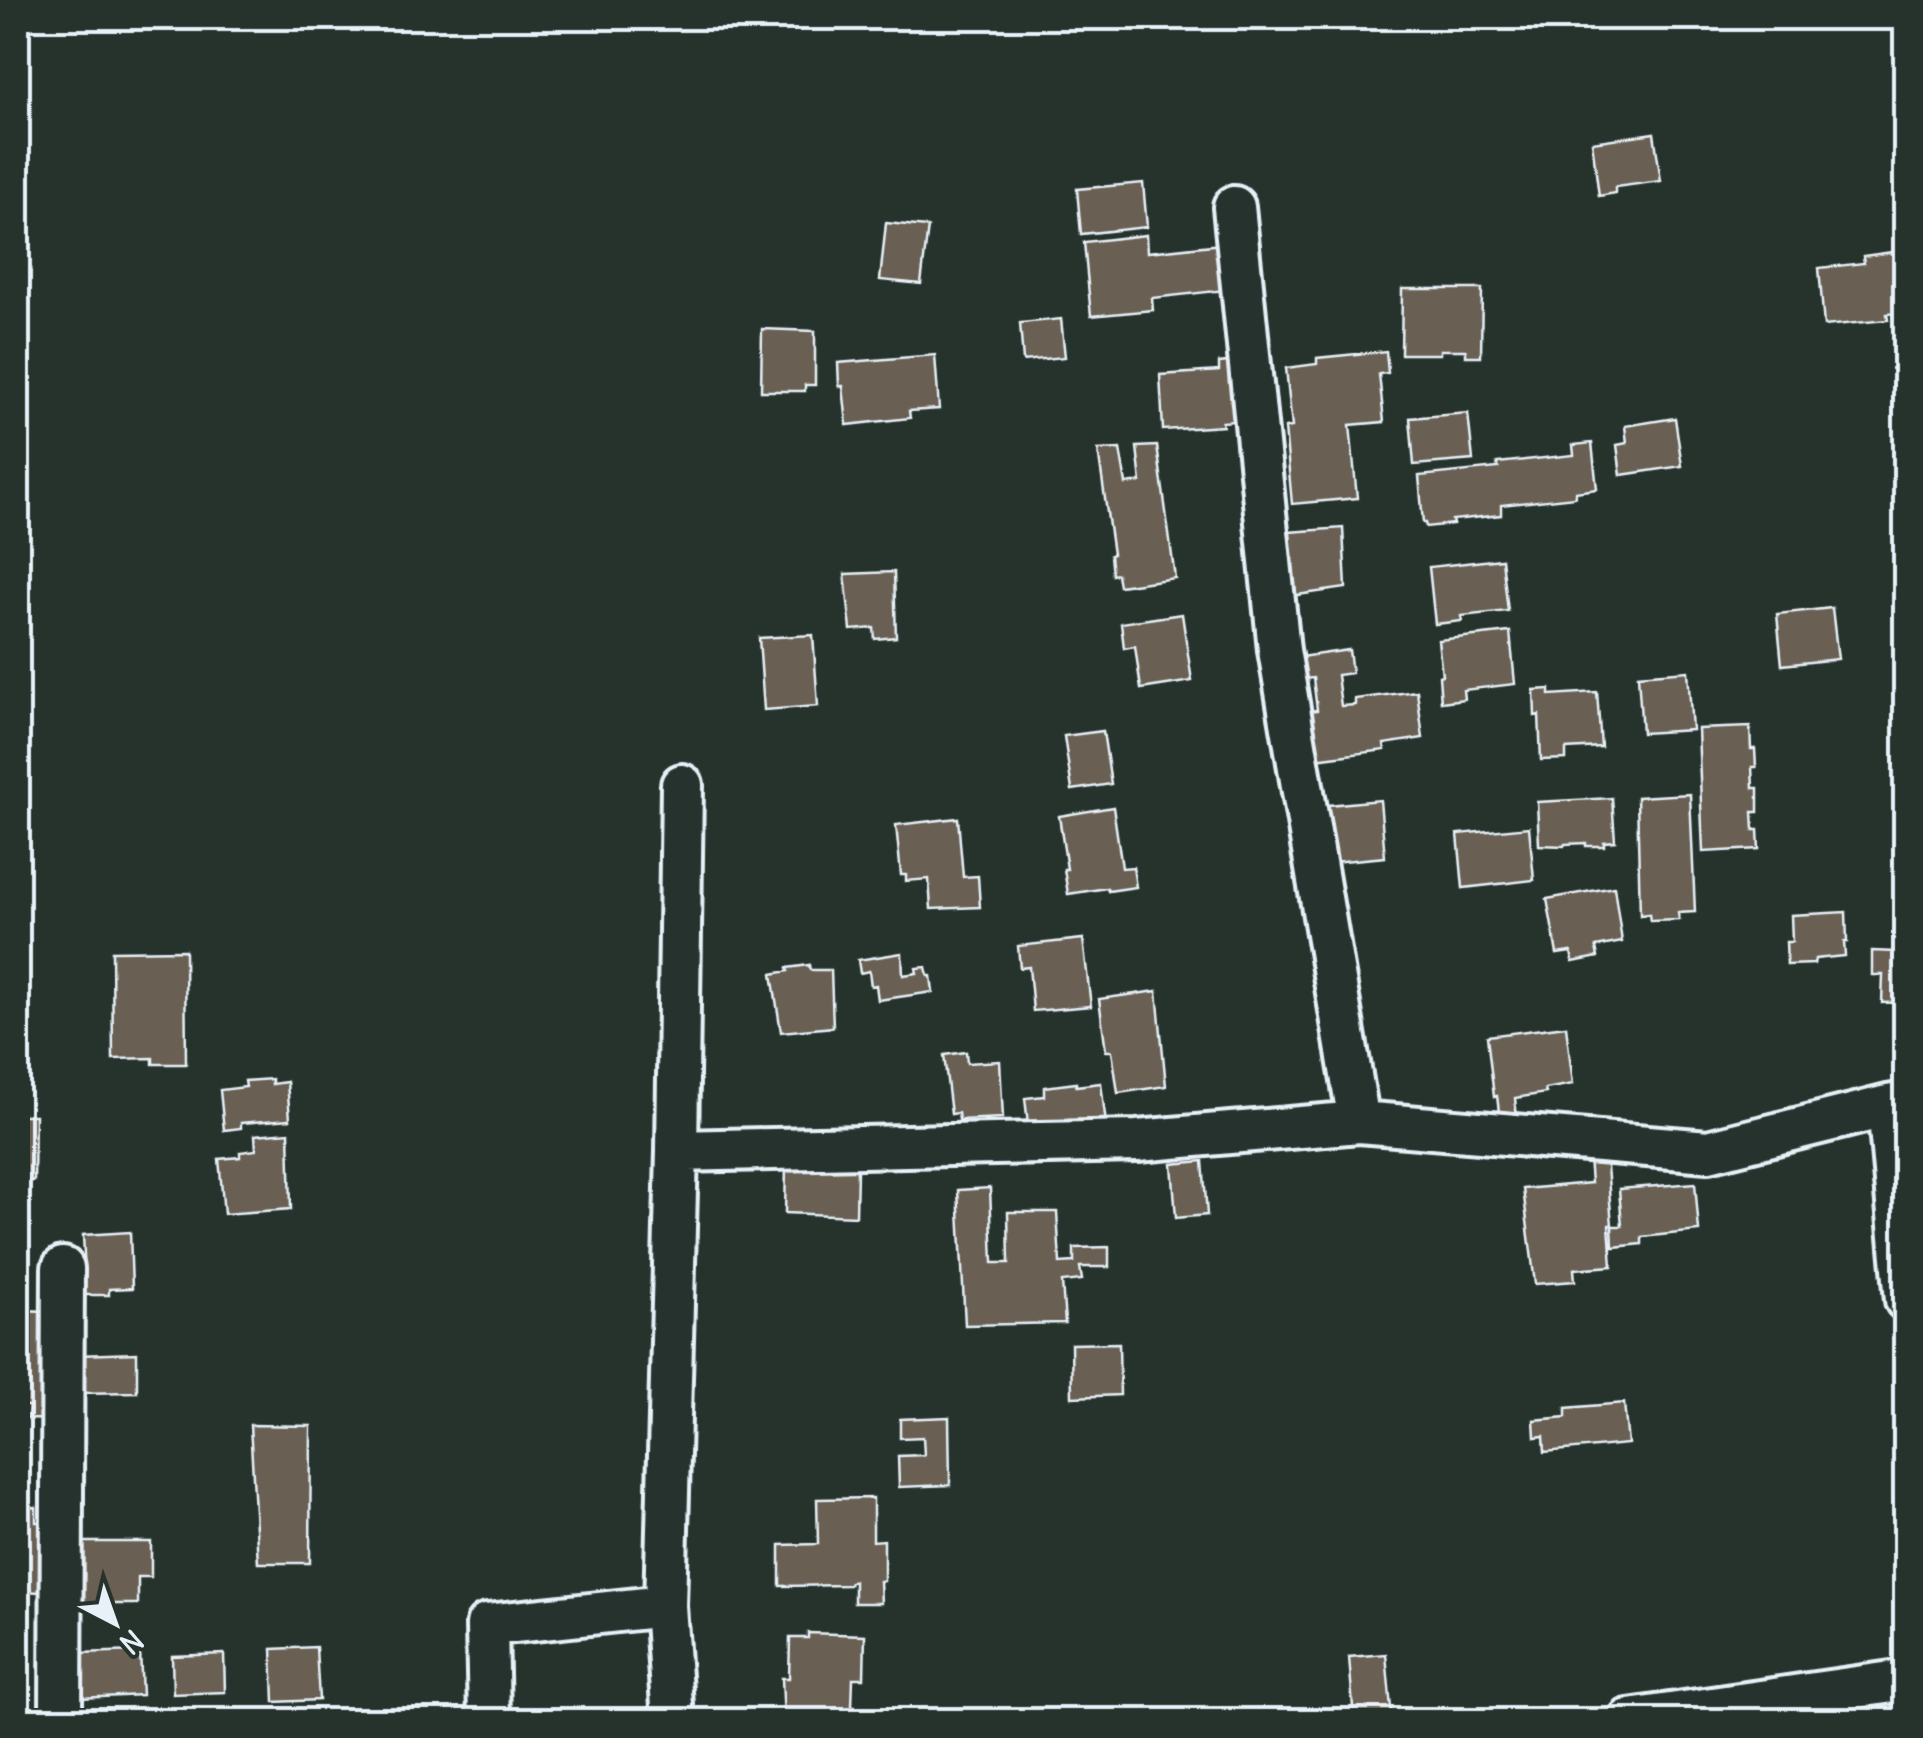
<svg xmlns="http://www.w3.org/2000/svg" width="1923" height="1738" font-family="Delius,sans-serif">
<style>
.building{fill:#695f52;stroke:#e8f1f8;stroke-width:2.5}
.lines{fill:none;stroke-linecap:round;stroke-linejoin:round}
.minor-casing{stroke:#e8f1f8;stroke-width:48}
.minor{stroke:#26332d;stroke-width:40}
</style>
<rect width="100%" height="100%" fill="#26332d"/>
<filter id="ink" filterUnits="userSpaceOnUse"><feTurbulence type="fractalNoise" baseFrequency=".01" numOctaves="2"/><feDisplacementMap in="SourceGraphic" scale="20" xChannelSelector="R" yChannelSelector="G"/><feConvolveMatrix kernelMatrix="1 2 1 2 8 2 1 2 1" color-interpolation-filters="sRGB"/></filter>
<g filter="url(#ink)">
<!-- building -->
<path class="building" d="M 1654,133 L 1661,181 L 1615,187 L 1615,193 L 1599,196 L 1592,142 Z
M 1143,183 L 1147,227 L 1081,234 L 1077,189 Z
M 886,223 L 928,227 L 921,284 L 880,280 Z
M 1146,235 L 1147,252 L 1222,244 L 1226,290 L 1152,298 L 1153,310 L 1091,316 L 1084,242 Z
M 1900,251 L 1905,312 L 1887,314 L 1888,320 L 1824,326 L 1819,268 L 1864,263 L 1863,256 Z
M 1402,289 L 1482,289 L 1481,356 L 1466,356 L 1466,350 L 1440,350 L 1440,354 L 1401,354 Z
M 1061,319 L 1065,357 L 1023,361 L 1020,323 Z
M 762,329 L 815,331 L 815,385 L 805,385 L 805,391 L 761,391 Z
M 1386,351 L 1388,373 L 1379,374 L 1384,422 L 1350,425 L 1357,498 L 1292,504 L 1285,428 L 1292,427 L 1286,368 L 1317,364 L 1317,358 Z
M 935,355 L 939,409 L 909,411 L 910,418 L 847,425 L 843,386 L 839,386 L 838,363 Z
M 1238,361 L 1243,420 L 1222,422 L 1223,426 L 1163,430 L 1160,375 L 1219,371 L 1219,363 Z
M 1468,413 L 1473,460 L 1414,465 L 1410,418 Z
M 1675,418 L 1682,466 L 1621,475 L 1617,445 L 1627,443 L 1625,426 Z
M 1592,443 L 1597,489 L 1575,492 L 1575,497 L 1501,505 L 1501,515 L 1452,520 L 1453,524 L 1426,527 L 1425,523 L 1423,523 L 1419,476 L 1498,468 L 1497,463 L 1574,455 L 1573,445 Z
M 1157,446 L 1175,578 L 1119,586 L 1117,574 L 1112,575 L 1110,555 L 1113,554 L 1098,450 L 1120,449 L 1126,484 L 1141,482 L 1137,447 Z
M 1343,528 L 1346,588 L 1290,596 L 1280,553 L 1290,551 L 1289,532 Z
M 1502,559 L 1508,611 L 1461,616 L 1462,621 L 1435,624 L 1429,567 Z
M 894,572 L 896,637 L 875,639 L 874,628 L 851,630 L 845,574 Z
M 1832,608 L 1838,659 L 1782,665 L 1777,614 Z
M 1182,614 L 1192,681 L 1141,689 L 1135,646 L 1124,648 L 1121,623 Z
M 1510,632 L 1515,684 L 1463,690 L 1464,699 L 1441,702 L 1439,676 L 1442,675 L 1438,640 Z
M 813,635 L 818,706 L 764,710 L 759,638 Z
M 1349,650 L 1352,673 L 1337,675 L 1341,706 L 1355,705 L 1355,699 L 1417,691 L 1423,738 L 1384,744 L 1385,750 L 1315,759 L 1309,711 L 1317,710 L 1313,678 L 1303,679 L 1300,657 Z
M 1688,671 L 1692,730 L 1642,733 L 1638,675 Z
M 1550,689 L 1550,695 L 1597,692 L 1601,747 L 1566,749 L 1566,759 L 1541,760 L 1539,715 L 1535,716 L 1534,690 Z
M 1750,727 L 1751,749 L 1755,749 L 1756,767 L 1752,767 L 1753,788 L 1758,788 L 1758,812 L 1753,812 L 1754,830 L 1758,830 L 1759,849 L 1703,852 L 1698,729 Z
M 1103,731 L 1111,784 L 1072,790 L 1064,736 Z
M 1690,794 L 1695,912 L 1678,913 L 1679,920 L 1650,921 L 1649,914 L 1640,915 L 1637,797 Z
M 1612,798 L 1615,841 L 1604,842 L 1604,846 L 1586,846 L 1586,843 L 1565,844 L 1564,846 L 1539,845 L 1537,802 Z
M 1380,800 L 1385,857 L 1333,862 L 1329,820 L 1319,821 L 1318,806 Z
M 1113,807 L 1122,868 L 1133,867 L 1136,887 L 1108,891 L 1107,888 L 1068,894 L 1064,869 L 1067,869 L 1059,816 Z
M 958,818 L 963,877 L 978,876 L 980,907 L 931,909 L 929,879 L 906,881 L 906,875 L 901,875 L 896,825 Z
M 1529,827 L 1534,880 L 1463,888 L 1458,834 Z
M 1614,887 L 1622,942 L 1596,947 L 1598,957 L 1573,962 L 1571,952 L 1557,954 L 1547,899 Z
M 1846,912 L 1847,942 L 1844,942 L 1845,956 L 1815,959 L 1814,964 L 1787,965 L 1786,942 L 1792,942 L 1791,915 Z
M 1083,939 L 1091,1006 L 1033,1011 L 1029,967 L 1020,968 L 1018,946 Z
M 185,950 L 186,1064 L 153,1064 L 153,1058 L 113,1059 L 112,951 Z
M 1872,951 L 1895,952 L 1894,956 L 1906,955 L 1906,1002 L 1882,1003 L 1883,975 L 1872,975 Z
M 902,953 L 903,975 L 917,973 L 916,968 L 926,967 L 928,976 L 931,976 L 933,992 L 878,1000 L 876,985 L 871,986 L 869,971 L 860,973 L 858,960 Z
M 809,965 L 810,970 L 831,970 L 833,1027 L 781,1032 L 772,974 L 788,971 L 787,968 Z
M 1157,991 L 1166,1086 L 1118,1093 L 1112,1051 L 1106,1051 L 1099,999 Z
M 1566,1026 L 1573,1084 L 1545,1089 L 1546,1093 L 1515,1098 L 1517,1118 L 1500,1120 L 1497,1096 L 1494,1097 L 1487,1036 Z
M 966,1052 L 967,1063 L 1000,1061 L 1003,1118 L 959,1120 L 958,1113 L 951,1114 L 944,1055 Z
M 272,1079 L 272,1084 L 287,1082 L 290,1119 L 241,1123 L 241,1128 L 224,1130 L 220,1090 L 246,1087 L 245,1081 Z
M 1076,1083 L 1076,1086 L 1101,1083 L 1106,1124 L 1029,1133 L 1025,1098 L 1044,1096 L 1044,1087 Z
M 18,1115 L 35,1115 L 34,1181 L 18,1180 Z
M 289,1132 L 291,1209 L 224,1214 L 219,1159 L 240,1157 L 240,1152 L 256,1150 L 255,1135 Z
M 1606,1155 L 1612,1225 L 1609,1225 L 1612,1266 L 1574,1269 L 1575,1281 L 1535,1284 L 1523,1189 L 1591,1183 L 1589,1157 Z
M 1203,1161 L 1207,1215 L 1176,1218 L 1172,1164 Z
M 786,1167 L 857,1170 L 856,1216 L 785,1213 Z
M 1695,1183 L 1699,1231 L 1642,1237 L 1642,1244 L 1613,1247 L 1612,1226 L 1622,1226 L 1619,1189 Z
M 990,1188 L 993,1263 L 1009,1263 L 1008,1212 L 1057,1212 L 1060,1263 L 1074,1262 L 1074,1248 L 1109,1247 L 1109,1267 L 1080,1267 L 1082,1280 L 1062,1282 L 1065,1323 L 965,1325 L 958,1190 Z
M 130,1232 L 132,1288 L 109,1289 L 109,1295 L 77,1295 L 78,1272 L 85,1272 L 83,1235 Z
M 18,1304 L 22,1304 L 21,1310 L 46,1311 L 58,1420 L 28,1419 L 29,1406 L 18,1406 Z
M 1119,1343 L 1120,1395 L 1072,1397 L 1071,1344 Z
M 137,1353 L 137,1392 L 78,1393 L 78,1355 Z
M 1624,1403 L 1628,1444 L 1545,1452 L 1544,1436 L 1535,1437 L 1534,1420 L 1566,1417 L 1566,1408 Z
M 949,1417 L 950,1485 L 899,1487 L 898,1456 L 924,1455 L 923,1437 L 900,1438 L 900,1419 Z
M 250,1425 L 311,1426 L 310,1563 L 258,1563 Z
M 873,1498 L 873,1541 L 884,1540 L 884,1581 L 880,1581 L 881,1603 L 854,1603 L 854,1581 L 850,1582 L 849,1585 L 780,1586 L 780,1545 L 818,1544 L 817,1499 Z
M 36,1507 L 36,1522 L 52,1522 L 42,1592 L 18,1591 L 18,1508 Z
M 83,1542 L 151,1542 L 151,1577 L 138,1577 L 138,1604 L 82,1604 Z
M 808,1633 L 865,1635 L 864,1678 L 853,1678 L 852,1707 L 876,1708 L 876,1720 L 847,1720 L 847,1714 L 830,1714 L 830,1720 L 784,1720 L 782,1678 L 789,1678 L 790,1638 L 808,1638 Z
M 316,1647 L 319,1700 L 274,1702 L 272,1649 Z
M 140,1651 L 142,1695 L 80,1698 L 79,1653 Z
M 224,1654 L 225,1692 L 173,1694 L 172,1656 Z
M 1386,1654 L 1392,1720 L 1354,1720 L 1349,1657 Z"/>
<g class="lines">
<!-- minor casing -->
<g class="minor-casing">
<path id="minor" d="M 1234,207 L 1279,650 L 1359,1122 L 1708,1151 L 1888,1106
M 1906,1103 L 1888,1106 L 1906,1300
M 677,1151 L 1137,1141 L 1359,1122
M 61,1720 L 63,1268
M 489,1720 L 487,1625 L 665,1606
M 673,1720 L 665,1606 L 677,1151 L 682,785
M 1629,1720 L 1906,1680"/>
</g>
<!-- minor -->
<use href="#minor" class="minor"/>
</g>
</g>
<!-- margin -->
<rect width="1923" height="1738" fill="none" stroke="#26332d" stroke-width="60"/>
<rect x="30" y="30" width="1863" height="1678" fill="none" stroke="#e8f1f8" stroke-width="4" filter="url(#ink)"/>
<!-- north arrow -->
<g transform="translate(115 1623) rotate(139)" stroke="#26332d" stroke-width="8" paint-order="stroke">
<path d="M0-8L18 38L0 25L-18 38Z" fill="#e8f1f8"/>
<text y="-15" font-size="28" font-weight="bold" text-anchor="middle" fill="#e8f1f8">N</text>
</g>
</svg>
